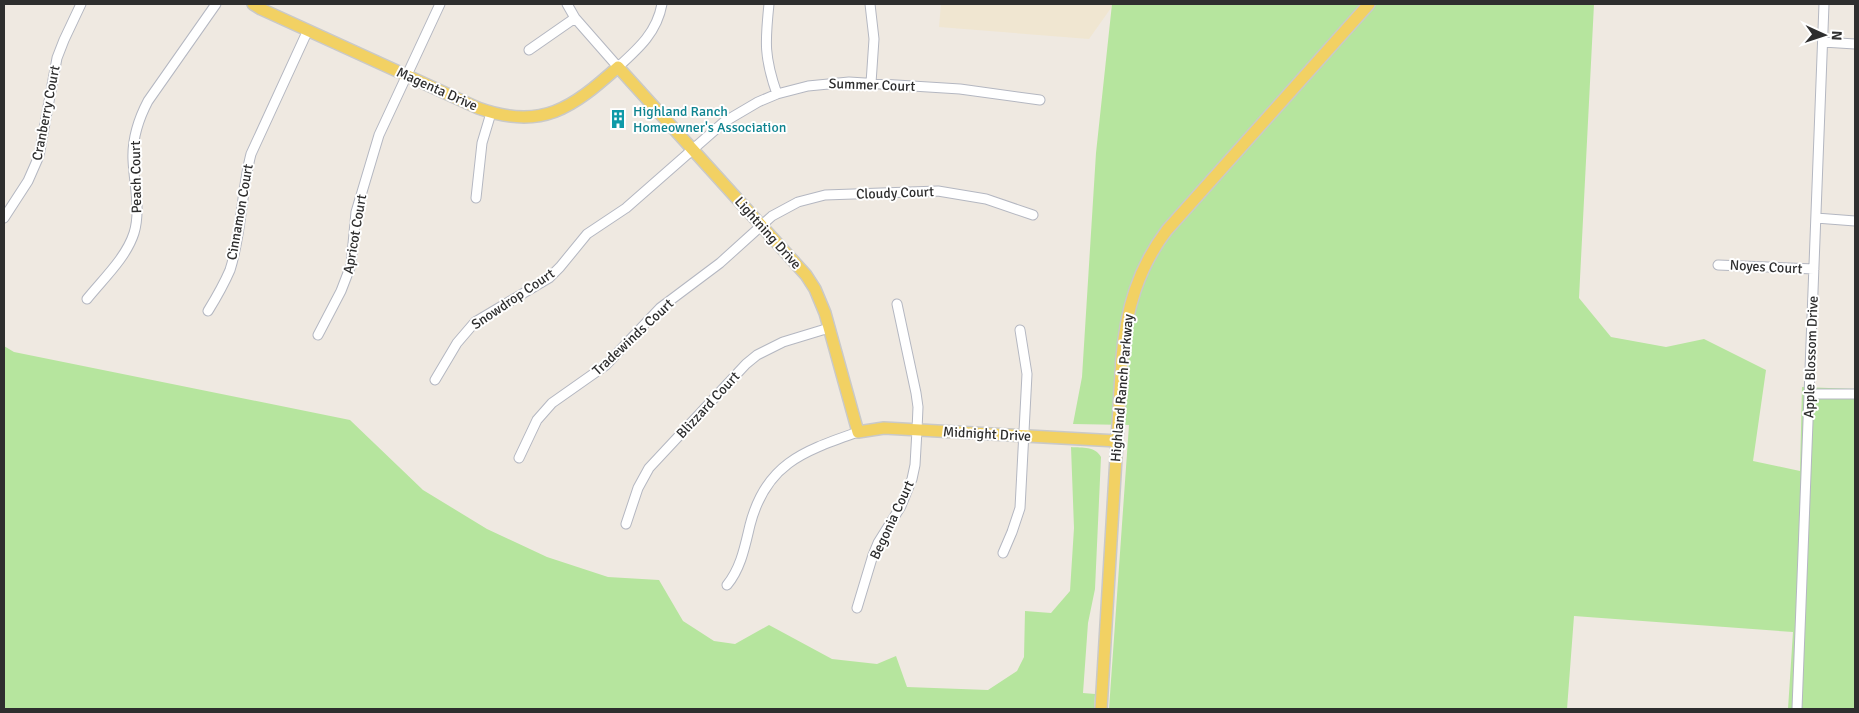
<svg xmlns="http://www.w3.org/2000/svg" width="1859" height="713" font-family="Signika,sans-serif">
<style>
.education{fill:#f0e6d1}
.green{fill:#b6e59e}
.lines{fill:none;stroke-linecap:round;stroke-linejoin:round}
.minor-casing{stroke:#b4b7c1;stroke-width:11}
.major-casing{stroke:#c9c9c9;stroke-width:14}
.minor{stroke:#fff;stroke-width:9}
.major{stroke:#f2d163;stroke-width:11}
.labels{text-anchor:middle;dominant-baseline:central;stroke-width:4;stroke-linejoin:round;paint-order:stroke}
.street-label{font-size:14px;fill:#2e2e2e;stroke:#fff}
.culture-label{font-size:14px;fill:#0d838f;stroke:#fff;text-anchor:start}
</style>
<rect width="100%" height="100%" fill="#efe9e1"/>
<!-- education -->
<path class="education" d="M 941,4 L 1112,4 L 1111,8 L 1089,39 L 939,27 Z"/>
<!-- green -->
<path class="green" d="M 1112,4 L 1594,4 L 1579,298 L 1611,337 L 1666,347 L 1704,339 L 1766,370 L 1753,461 L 1800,471 L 1802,387 L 1855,389 L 1855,709 L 1788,709 L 1793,632 L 1574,616 L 1567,709 L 1109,709 L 1129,425 L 1073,424 L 1082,377 L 1096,153 Z
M 4,346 L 14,352 L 350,420 L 423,490 L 487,529 L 547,557 L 608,577 L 659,580 L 683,621 L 714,641 L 735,644 L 769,625 L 832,659 L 877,664 L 896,656 L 907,687 L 988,690 L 1017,671 L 1024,657 L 1025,611 L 1051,613 L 1070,591 L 1074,528 L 1071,447 C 1083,448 1095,446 1101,457 L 1095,589 L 1088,623 L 1083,693 L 1095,694 L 1094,709 L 4,709 Z"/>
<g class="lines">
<!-- minor casing -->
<g class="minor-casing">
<path id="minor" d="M 567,4 L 575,18 L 618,67 C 639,48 657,32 662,4
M 769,4 C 765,42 764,57 777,94
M 870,4 L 874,39 L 871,83
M 1823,42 L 1855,44
M 529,50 L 575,18
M 476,198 L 482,143 L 491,113
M 4,218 L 28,181 L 39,156 L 57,58 L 64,40 L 81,4
M 1816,218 L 1855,221
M 1718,265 L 1814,269
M 87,299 C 103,279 126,258 134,233 C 141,210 134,184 133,160 C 132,139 138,120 148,101 L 216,4
M 208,311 C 216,298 224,284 230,270 C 242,233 241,192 251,154 L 308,30
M 318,335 L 341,291 L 351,265 L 356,212 L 379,135 L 440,4
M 435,380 L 457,343 L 475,322 L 549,278 L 560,267 L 587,234 L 626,208 L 724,122 L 758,102 L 777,94 L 808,86 L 849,82 L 960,89 L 1040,100
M 1810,394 L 1855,394
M 519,458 L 537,420 L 552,403 L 606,365 L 660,308 L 720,263 L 772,216 L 798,202 L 825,195 L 938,191 L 986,199 L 1033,215
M 626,524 L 638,488 L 649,468 L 746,364 L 757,355 L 783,342 L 829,328
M 1003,553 L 1012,532 L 1020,508 L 1027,374 L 1020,330
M 727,585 C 741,568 745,546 750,525 C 766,463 804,451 858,432
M 857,608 L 873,555 L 878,543 L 901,506 L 912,479 L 915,465 L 917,430 L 918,407 L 916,393 L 897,304
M 1797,709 L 1824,4"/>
</g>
<!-- major casing -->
<g class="major-casing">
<path id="major" d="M 253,4 L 261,9 L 478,108 C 542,131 572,108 618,67 L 806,275 L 815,289 L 825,313 L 858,432 L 884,428 L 1117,441
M 1101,709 L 1122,357 C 1126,310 1138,268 1167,230 L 1369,4"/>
</g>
<!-- minor -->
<use href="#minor" class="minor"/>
<!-- major -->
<use href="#major" class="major"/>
</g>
<!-- icons -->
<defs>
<g id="building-bare" transform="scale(1.5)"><path d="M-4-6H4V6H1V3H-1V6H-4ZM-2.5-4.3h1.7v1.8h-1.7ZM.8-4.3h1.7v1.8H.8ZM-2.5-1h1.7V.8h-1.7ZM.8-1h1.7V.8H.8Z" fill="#0f9aa8" stroke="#fff" stroke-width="2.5" paint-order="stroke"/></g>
</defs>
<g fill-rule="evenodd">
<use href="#building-bare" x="618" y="119"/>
</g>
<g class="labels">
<!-- street labels -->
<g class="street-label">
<text transform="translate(872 85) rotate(2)">Summer Court</text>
<text transform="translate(437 89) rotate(24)">Magenta Drive</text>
<text transform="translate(46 113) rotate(-79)">Cranberry Court</text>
<text transform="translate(136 177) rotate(-91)">Peach Court</text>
<text transform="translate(895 193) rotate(-2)">Cloudy Court</text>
<text transform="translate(240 212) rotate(-80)">Cinnamon Court</text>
<text transform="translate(768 233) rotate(48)">Lightning Drive</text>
<text transform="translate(355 234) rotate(-80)">Apricot Court</text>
<text transform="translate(1766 267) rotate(3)">Noyes Court</text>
<text transform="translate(513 299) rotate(-34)">Snowdrop Court</text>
<text transform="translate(633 337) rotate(-43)">Tradewinds Court</text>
<text transform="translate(1811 357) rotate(-88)">Apple Blossom Drive</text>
<text transform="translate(1122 388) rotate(-85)">Highland Ranch Parkway</text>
<text transform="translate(708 405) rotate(-47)">Blizzard Court</text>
<text transform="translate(987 434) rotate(3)">Midnight Drive</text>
<text transform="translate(892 520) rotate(-65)">Begonia Court</text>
</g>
<!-- culture labels -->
<g class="culture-label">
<text x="633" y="111">Highland Ranch<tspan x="633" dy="16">Homeowner's Association</tspan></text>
</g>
</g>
<!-- border -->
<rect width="1859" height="713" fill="none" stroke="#2e2e2e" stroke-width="10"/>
<!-- north arrow -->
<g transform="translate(1824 35) rotate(93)" stroke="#ffffff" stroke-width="4" paint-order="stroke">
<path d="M0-4L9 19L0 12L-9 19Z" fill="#2e2e2e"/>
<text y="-8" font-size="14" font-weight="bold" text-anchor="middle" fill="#2e2e2e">N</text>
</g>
</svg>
